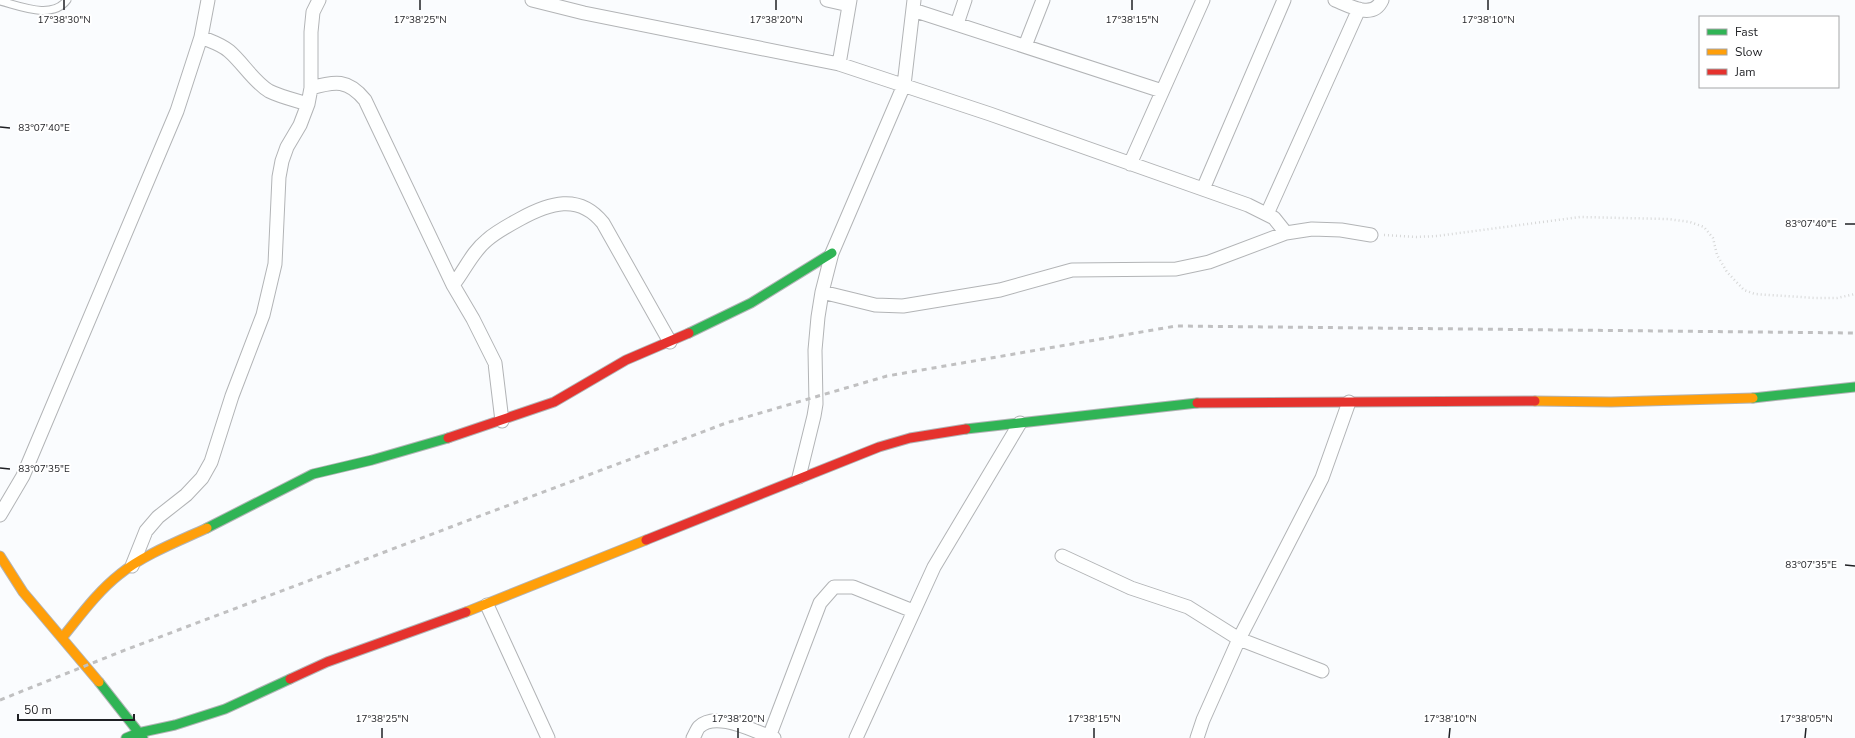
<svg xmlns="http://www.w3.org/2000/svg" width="1855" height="738" font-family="'Nunito Sans',sans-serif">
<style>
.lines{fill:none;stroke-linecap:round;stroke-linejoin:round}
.lane-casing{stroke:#b2b4b6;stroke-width:9}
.street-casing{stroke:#b2b4b6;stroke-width:15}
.fast-casing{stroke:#b2b4b6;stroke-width:11}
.slow-casing{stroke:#b2b4b6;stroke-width:11}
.jam-casing{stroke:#b2b4b6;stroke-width:11}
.path{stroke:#d6d7d7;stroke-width:2.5;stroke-dasharray:1 3;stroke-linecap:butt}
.lane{stroke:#feffff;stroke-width:7}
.street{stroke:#feffff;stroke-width:13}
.fast{stroke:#30b455;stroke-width:9}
.slow{stroke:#ff9f0a;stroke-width:9}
.jam{stroke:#e5322d;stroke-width:9}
.rail{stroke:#c0c0c1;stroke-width:3;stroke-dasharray:5 5;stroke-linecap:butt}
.ticks{fill:none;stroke:#1f2024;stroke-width:1.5}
.ticks-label{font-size:10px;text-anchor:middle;fill:#1f2024;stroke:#fff;stroke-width:4;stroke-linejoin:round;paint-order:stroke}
</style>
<rect width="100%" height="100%" fill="#fafcfe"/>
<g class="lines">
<!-- lane casing -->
<g class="lane-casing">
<path id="lane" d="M 0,1 C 20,6 52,20 67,0"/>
</g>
<!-- street casing -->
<g class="street-casing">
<path id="street" d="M 532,0 L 584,13 L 839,64 L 990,114 L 1248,205 L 1274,218 L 1286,233
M 827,0 L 849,5
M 1335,0 C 1350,6 1373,20 1382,0
M 913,10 L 1162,91
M 957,24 L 965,0
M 201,37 C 210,41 221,44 229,51 C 243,63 253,81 269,91 C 281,97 295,100 308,104
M 1025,46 L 1043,0
M 839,64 L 850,0
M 311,88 C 335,81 348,79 365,100 L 453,285 L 473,319 L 495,363 L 502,421
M 1130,164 L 1203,0
M 1203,189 L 1284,0
M 1267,214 L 1359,9
M 453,285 C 465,270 472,252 487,240 C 496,232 509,225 520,219 C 549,203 579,193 603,223 L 670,342
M 822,292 L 875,305 L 903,306 L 1000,290 L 1072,270 L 1176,269 L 1209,262 L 1286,233 L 1312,229 L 1341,230 L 1371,235
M 799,477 L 814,416 L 816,404 L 815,350 L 818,317 L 822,292 L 832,253 L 904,85 L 914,0
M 0,515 L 23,476 L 177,111 L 201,37 L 208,0
M 1062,556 L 1131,588 L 1188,607 L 1239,639 L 1322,671
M 132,566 L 146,531 L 158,517 L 186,495 L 202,478 L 211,462 L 232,396 L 263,315 L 275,264 L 279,177 L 282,161 L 287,147 L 300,125 L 308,104 L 311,88 L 311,32 L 313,12 L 319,0
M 487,605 L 548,738
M 769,737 L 820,603 L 834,587 L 853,587 L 913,611
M 693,738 C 695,735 697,729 699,727 C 716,710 755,732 774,738
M 856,738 L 934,567 L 1020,423
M 1197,738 L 1203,720 L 1239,639 L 1322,478 L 1349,402"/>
</g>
<!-- fast casing -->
<g class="fast-casing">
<path id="fast" d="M 689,333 L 751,303 L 832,253
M 1753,398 L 1855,387
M 966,429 L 1197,403
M 207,528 L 313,474 L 372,460 L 448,438
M 99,682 L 143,738
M 126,738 L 138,733 L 175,725 L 225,709 L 290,679"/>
</g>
<!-- slow casing -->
<g class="slow-casing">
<path id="slow" d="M 1535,401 L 1611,402 L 1753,398
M 0,556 L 23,592 L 99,682
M 466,612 L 646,540
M 62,638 C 80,616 97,592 120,574 C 143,555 179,541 207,528"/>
</g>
<!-- jam casing -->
<g class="jam-casing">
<path id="jam" d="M 1197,403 L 1535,401
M 448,438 L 554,402 L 626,360 L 689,333
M 646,540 L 879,447 L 910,438 L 966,429
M 290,679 L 327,662 L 466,612"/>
</g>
<!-- path -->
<path class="path" d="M 1384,235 L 1416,237 L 1437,236 L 1580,217 L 1668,219 L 1690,222 L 1704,227 L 1713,238 L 1717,255 L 1727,272 L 1744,290 L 1755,294 L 1815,298 L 1837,298 L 1855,294"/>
<!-- lane -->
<use href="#lane" class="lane"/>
<!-- street -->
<use href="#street" class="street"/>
<!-- fast -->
<use href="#fast" class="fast"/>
<!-- slow -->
<use href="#slow" class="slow"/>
<!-- jam -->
<use href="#jam" class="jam"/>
<!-- rail -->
<path class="rail" d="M 0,700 L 120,652 L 726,423 L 887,376 L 1176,326 L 1855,333"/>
</g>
<!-- ticks -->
<path class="ticks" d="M 64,10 L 64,0M 420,10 L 420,0M 776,10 L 776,0M 1132,10 L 1132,0M 1488,10 L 1488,0M 0,127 L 10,128M 1845,224 L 1855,224M 0,468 L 10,469M 1845,565 L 1855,566M 382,738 L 382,728M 738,738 L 738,728M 1094,738 L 1094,728M 1449,738 L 1450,728M 1805,738 L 1806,728"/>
<g class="ticks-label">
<text x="64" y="23">17°38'30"N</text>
<text x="420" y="23">17°38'25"N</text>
<text x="776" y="23">17°38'20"N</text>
<text x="1132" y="23">17°38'15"N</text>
<text x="1488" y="23">17°38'10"N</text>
<text x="44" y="131">83°07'40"E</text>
<text x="1811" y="227">83°07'40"E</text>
<text x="44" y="472">83°07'35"E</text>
<text x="1811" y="568">83°07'35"E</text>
<text x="382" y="722">17°38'25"N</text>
<text x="738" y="722">17°38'20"N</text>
<text x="1094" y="722">17°38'15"N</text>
<text x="1450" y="722">17°38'10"N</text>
<text x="1806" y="722">17°38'05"N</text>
</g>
<!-- legend -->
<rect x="1699" y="16" width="140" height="72" fill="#ffffff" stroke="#a5a6a7"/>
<rect x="1707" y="29" width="20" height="6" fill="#30b455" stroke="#a5a6a7"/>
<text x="1735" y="36" font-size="12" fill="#1f2024">Fast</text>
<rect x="1707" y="49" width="20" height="6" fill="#ff9f0a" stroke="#a5a6a7"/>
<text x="1735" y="56" font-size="12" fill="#1f2024">Slow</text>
<rect x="1707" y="69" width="20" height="6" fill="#e5322d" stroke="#a5a6a7"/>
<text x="1735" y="76" font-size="12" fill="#1f2024">Jam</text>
<!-- scale -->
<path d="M18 714v6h116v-6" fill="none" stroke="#1f2024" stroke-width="2"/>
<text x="24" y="714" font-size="12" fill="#1f2024" stroke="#ffffff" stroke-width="3" paint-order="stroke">50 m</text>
</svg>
